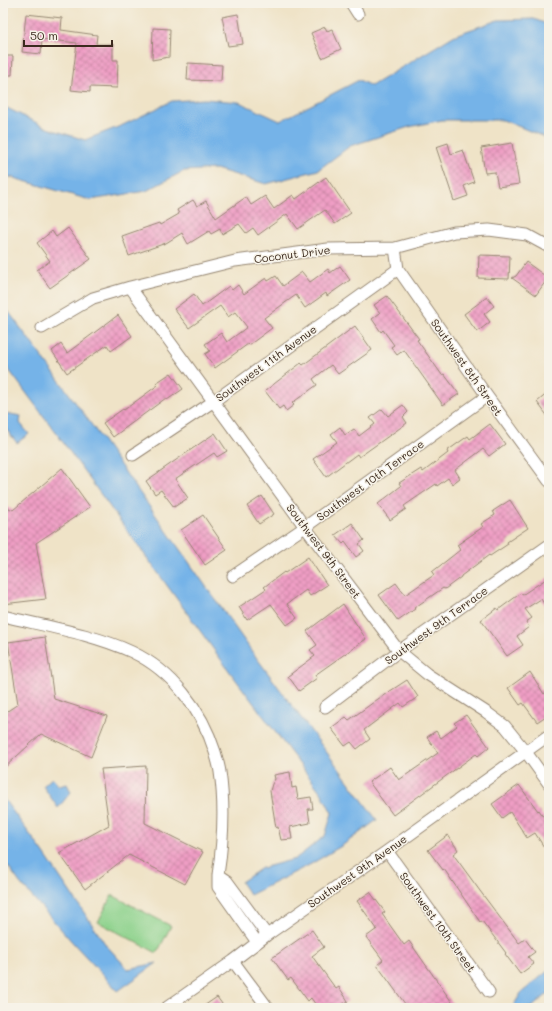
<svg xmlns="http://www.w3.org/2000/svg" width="552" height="1011" font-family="Mali,sans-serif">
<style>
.pitch{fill:#8dd28c;stroke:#647e55}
.water{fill:#75b3e8;stroke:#586e83}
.building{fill:url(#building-cross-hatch)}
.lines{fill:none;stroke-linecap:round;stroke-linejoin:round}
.minor-casing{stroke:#958672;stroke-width:13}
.minor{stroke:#fff;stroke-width:11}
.labels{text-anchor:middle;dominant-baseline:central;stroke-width:3;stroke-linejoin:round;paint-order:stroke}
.street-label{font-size:11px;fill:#3b2a1e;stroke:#f7f3e8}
</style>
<defs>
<pattern id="building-cross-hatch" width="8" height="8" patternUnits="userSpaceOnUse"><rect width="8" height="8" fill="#ef9ec5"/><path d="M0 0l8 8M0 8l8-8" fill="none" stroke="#c3819f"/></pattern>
</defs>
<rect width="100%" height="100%" fill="#f7f3e8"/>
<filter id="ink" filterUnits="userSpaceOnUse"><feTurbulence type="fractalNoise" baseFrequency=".025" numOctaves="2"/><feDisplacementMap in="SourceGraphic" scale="8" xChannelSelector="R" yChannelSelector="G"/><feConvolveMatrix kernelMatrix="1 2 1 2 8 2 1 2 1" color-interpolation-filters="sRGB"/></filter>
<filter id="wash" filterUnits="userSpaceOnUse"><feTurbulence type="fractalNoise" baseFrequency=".012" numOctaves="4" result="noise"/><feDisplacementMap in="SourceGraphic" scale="16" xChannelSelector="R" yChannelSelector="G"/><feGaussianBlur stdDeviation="0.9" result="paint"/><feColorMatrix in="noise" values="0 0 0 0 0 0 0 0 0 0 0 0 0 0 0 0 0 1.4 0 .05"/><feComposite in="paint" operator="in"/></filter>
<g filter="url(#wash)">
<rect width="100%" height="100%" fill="#efe3c7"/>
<!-- pitch -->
<path class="pitch" d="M 112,895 L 171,926 L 157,953 L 98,922 Z"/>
<!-- water -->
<path class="water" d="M 534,19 L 549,25 L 549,139 L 503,120 L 442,120 L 409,127 L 350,146 L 318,170 L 266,184 L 216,169 L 184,171 L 146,191 L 90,200 L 3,175 L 3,106 L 47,128 L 85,140 L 123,125 L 172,101 L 205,99 L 239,102 L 280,121 L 359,80 L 371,86 L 455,35 L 498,20 Z
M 3,304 L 84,414 L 256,657 L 377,820 L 343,845 L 311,864 L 250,895 L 241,882 L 262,868 L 295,859 L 325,836 L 332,813 L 322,794 L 230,672 L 54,430 L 3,362 Z
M 5,413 L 21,416 L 20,423 L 29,434 L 17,443 L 3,425 Z
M 52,778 L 59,786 L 67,784 L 71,792 L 58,808 L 43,786 Z
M 3,798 L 43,852 L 106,945 L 128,969 L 157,963 L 118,991 L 74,944 L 20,883 L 3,859 Z
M 549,970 L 549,993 L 531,1008 L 512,1008 L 521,993 Z"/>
<g id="blocks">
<!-- building -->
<path class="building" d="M 26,14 L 62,18 L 61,30 L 97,35 L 96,44 L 113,44 L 113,60 L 118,60 L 117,88 L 90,87 L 90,92 L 71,90 L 77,43 L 42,39 L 41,54 L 22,52 Z
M 238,14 L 243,44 L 228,46 L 222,17 Z
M 325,27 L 327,31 L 332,29 L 341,49 L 322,58 L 311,33 Z
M 153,28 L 170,29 L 169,57 L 152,60 Z
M 3,56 L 13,56 L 12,75 L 3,75 Z
M 188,63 L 222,65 L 221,81 L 187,80 Z
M 448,143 L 451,154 L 463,150 L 474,182 L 464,186 L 468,196 L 454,201 L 436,147 Z
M 512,143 L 519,184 L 498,187 L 495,172 L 485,173 L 481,148 Z
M 326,177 L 351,213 L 335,224 L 325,210 L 298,229 L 287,214 L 258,235 L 253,228 L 246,233 L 239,224 L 222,234 L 220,229 L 211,234 L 209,231 L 188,244 L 182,233 L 166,243 L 129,256 L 122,236 L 159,223 L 160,225 L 179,214 L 177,210 L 193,200 L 197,206 L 206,201 L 216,218 L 246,197 L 251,205 L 265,196 L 274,209 L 293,195 L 296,199 Z
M 68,228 L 91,259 L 50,288 L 37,270 L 50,261 L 37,243 L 52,231 L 56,237 Z
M 479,255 L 510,256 L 509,279 L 478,278 Z
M 526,262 L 548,278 L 536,295 L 512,278 L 516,276 Z
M 340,266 L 350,280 L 327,296 L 326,293 L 305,308 L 296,295 L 264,318 L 272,328 L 249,345 L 248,344 L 215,368 L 205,354 L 210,351 L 205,344 L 221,333 L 227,342 L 247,327 L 235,312 L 228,317 L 220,306 L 189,328 L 174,309 L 194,294 L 202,306 L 229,286 L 232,290 L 238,285 L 244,294 L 266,278 L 268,281 L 276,276 L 283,286 L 302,272 L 310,282 L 328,269 L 330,273 Z
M 387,296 L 419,339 L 417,340 L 442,375 L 444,374 L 459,394 L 443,405 L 404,350 L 397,355 L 391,347 L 394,345 L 383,330 L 381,332 L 372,319 L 380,313 L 374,305 Z
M 487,297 L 494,306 L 484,314 L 490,322 L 477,332 L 464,314 Z
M 118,315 L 132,336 L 111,351 L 107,345 L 67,373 L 52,351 L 61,344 L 67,353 Z
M 355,326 L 372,350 L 338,374 L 331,365 L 313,379 L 317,385 L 292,403 L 294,405 L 286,411 L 283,406 L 279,409 L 265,391 L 301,363 L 303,365 Z
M 171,373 L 183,389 L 167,400 L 166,398 L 113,437 L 103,423 L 123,409 L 124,410 L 158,385 L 156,383 Z
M 549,392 L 549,418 L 537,402 Z
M 403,405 L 408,412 L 403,417 L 407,423 L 359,457 L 357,454 L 326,477 L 313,459 L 337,442 L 331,434 L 340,427 L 345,435 L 354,429 L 359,436 L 375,424 L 370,418 L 382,409 L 388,416 Z
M 490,424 L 505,444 L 489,456 L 483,449 L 455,470 L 460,478 L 452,484 L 448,478 L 437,486 L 436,484 L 404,506 L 406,509 L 390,520 L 378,504 L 401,486 L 399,483 L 421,469 L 423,472 L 448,453 L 447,451 L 468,436 L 470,439 Z
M 215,433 L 227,451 L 217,457 L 214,453 L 175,479 L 188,498 L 174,507 L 161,490 L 155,494 L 146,481 Z
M 62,468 L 90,507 L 36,543 L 46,599 L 3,604 L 3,505 L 13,510 Z
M 262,496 L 274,514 L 259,524 L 247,506 Z
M 510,500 L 528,528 L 507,542 L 508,544 L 490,556 L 489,555 L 461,576 L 461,577 L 445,589 L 443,588 L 414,608 L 415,609 L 398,621 L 379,595 L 396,583 L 405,595 L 434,575 L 432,572 L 460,550 L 457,545 L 483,527 L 481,524 L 495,515 L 493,511 Z
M 203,515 L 227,550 L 205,565 L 181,530 Z
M 352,523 L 364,540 L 359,544 L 364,551 L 356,557 L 345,542 L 343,544 L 335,535 Z
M 308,557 L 327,585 L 310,596 L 306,590 L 287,604 L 297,618 L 287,625 L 271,604 L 247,620 L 239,607 L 266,589 L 264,587 L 284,572 L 285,573 Z
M 549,577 L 549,611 L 541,599 L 525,609 L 532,618 L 526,622 L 529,627 L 517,636 L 523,645 L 507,656 L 481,620 L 497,608 L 498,610 L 521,593 L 522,595 Z
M 343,604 L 366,639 L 315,675 L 317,678 L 299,691 L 288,676 L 315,656 L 310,650 L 317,645 L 307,631 Z
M 45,637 L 54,699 L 107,716 L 91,757 L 41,734 L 3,769 L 3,714 L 18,704 L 8,642 Z
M 530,672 L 544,694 L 549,690 L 549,714 L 537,722 L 523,703 L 520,705 L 508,688 Z
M 407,680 L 418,697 L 403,707 L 400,703 L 364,730 L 370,739 L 357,749 L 351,742 L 345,746 L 331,728 L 346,717 L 349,720 L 378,699 Z
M 466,715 L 489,747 L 478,756 L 476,754 L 393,815 L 369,782 L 390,767 L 399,780 L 438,753 L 427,737 L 436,731 L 441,738 L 457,726 L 454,723 Z
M 146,766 L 145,823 L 203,852 L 185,884 L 129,855 L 85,889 L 59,853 L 109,825 L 101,769 Z
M 290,772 L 292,788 L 296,787 L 298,799 L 311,797 L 313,809 L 308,809 L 310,823 L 290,827 L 292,839 L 281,840 L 278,827 L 276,828 L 270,791 L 272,784 L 275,779 L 274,775 Z
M 519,785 L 538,811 L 539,810 L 549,825 L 549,855 L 535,833 L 527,838 L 510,812 L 502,818 L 492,804 Z
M 448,835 L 458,850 L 453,854 L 480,891 L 519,943 L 525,939 L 535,952 L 528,957 L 534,964 L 520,974 L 505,954 L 506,953 L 482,921 L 480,922 L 444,869 L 443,870 L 428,850 Z
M 370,892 L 385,912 L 382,914 L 404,945 L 409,941 L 456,1008 L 408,1008 L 377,965 L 383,960 L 366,937 L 377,929 L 357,901 Z
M 312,930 L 324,947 L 312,956 L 336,989 L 339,987 L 348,1001 L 337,1008 L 318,1008 L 311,998 L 308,1001 L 291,978 L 288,980 L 272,958 Z
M 217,997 L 225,1008 L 201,1008 Z"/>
</g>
</g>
<g filter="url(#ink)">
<use href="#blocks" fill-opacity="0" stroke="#958672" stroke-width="1"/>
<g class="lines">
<!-- minor casing -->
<g class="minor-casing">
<path id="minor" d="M 351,3 L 358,14
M 395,248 L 398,269 L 487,396 L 549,481
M 130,287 L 305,527 L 399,651 L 427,674 L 486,712 L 505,726 L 526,752 L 549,784
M 42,328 L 93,298 L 130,287 L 235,261 L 328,249 L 395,248 L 454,232 L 489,230 L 527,235 L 549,247
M 133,455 L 214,401 L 398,269
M 233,576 L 305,527 L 487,396
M 3,616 C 44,626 94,634 132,652 C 172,671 202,710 215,752 C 217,759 219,765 220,772 C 225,806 223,842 218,875 L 218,887 L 257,942
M 325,707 L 399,651 L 549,545
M 387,851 L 489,992
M 218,875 L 227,881 L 267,935
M 233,961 L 268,1008
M 166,1008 L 233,961 L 267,935 L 387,851 L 549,735"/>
</g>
<!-- minor -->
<use href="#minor" class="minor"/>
</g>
</g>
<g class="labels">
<!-- street labels -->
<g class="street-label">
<text transform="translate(292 254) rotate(-7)">Coconut Drive</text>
<text transform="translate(266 363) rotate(-36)">Southwest 11th Avenue</text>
<text transform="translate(467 367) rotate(55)">Southwest 8th Street</text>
<text transform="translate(370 480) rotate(-36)">Southwest 10th Terrace</text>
<text transform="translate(324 551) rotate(53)">Southwest 9th Street</text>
<text transform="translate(436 625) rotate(-36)">Southwest 9th Terrace</text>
<text transform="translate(357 871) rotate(-35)">Southwest 9th Avenue</text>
<text transform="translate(438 922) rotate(54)">Southwest 10th Street</text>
</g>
</g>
<!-- margin -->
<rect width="552" height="1011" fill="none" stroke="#f7f3e8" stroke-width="16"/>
<!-- scale -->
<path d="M24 40v6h88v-6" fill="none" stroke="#3b2a1e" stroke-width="2"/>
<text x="30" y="40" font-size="12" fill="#3b2a1e" stroke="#f7f3e8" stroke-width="3" paint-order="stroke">50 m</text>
</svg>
